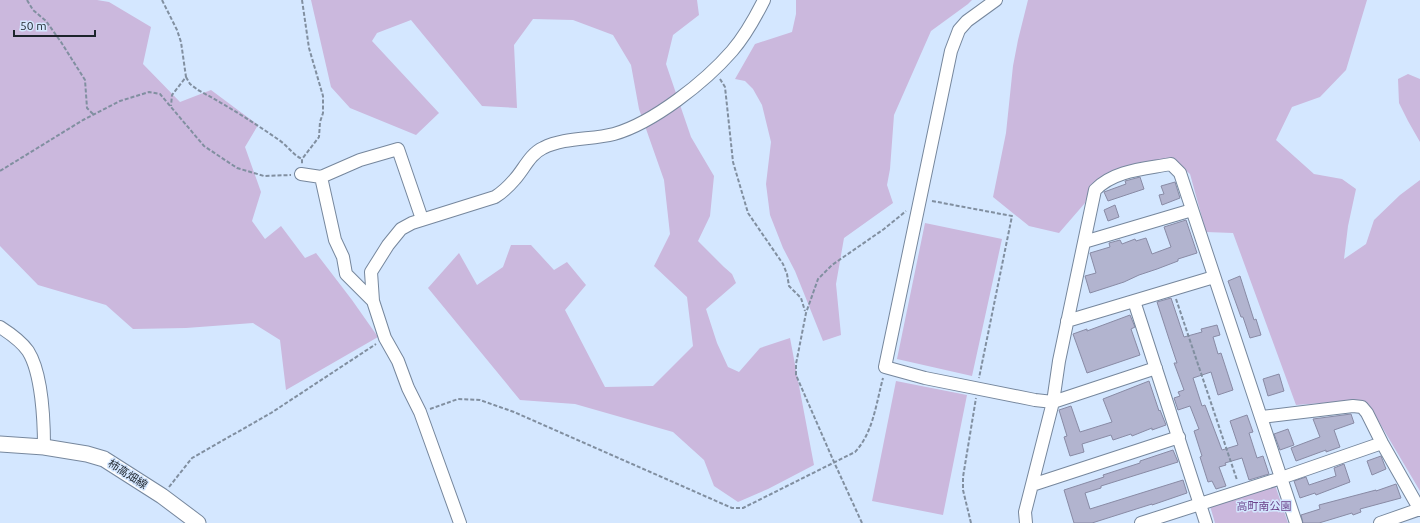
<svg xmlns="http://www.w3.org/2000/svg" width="1420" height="523" font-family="Ubuntu,'Noto Sans JP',sans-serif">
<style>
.green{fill:#cbb8dd}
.building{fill:#b2b4cf;stroke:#898ba5}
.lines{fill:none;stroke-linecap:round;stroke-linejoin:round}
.minor-casing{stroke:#76879d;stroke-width:14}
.major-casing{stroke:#76879d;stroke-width:17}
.path{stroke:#818fa0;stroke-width:2;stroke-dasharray:4 2;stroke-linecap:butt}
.minor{stroke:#fff;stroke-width:12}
.major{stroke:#fff;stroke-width:15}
.labels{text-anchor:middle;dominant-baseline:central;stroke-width:3;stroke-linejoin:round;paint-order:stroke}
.street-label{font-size:11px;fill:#1d242c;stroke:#d4e7ff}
.park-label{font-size:11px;fill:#6b428a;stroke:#d4e7ff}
</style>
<rect width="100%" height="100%" fill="#d4e7ff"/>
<!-- green -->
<path class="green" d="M 0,0 L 97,0 L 109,2 L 151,27 L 143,64 L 180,102 L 211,90 L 258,125 L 245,147 L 261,192 L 252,221 L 265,239 L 281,226 L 305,258 L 316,253 L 352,300 L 378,337 L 286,390 L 280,340 L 253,323 L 186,328 L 133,329 L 106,305 L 38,285 L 0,246 Z
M 311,0 L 697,0 L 699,15 L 673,35 L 666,64 L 691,137 L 714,176 L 710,216 L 698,241 L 724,267 L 732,274 L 736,283 L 706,309 L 717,343 L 728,367 L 739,372 L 760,348 L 790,338 L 814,465 L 768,489 L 738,502 L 714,486 L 704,460 L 673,432 L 575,404 L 520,400 L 428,288 L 459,253 L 477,285 L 503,267 L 511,245 L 531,245 L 554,270 L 567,262 L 586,285 L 565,310 L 605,387 L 653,386 L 693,346 L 687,297 L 654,266 L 670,234 L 664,180 L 639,109 L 631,65 L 613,35 L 573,20 L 533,19 L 514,45 L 517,108 L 482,106 L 411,20 L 377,33 L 372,41 L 439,113 L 416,135 L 350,108 L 331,87 Z
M 796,0 L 972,0 L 968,4 L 931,31 L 894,115 L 890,169 L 887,185 L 893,203 L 844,238 L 836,284 L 841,335 L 823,341 L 795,271 L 783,248 L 770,215 L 766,184 L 771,142 L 762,105 L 753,89 L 745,81 L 735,79 L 755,44 L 792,32 L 796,14 Z
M 1028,0 L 1367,0 L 1346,70 L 1320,97 L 1292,107 L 1276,140 L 1314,174 L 1342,179 L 1356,189 L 1348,226 L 1344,259 L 1366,244 L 1374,220 L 1400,195 L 1420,180 L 1420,491 L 1369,405 L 1361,400 L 1296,405 L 1233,233 L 1206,232 L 1190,174 L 1176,162 L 1090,188 L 1085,203 L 1059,233 L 1029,226 L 993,197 L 1006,133 L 1013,66 L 1018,40 Z
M 1408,74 L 1420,79 L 1420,142 L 1408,121 L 1399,103 L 1398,79 Z
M 925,223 L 1002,239 L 972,376 L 897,359 Z
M 896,381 L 967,395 L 943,515 L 872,501 Z
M 1275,485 L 1288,523 L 1215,523 L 1210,506 Z"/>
<!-- building -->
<path class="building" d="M 1140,177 L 1144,189 L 1108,201 L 1104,192 L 1126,184 L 1125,181 Z
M 1175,182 L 1180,198 L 1162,205 L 1159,195 L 1164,194 L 1161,186 Z
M 1115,205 L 1119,217 L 1108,221 L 1104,210 Z
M 1186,220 L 1197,253 L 1178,259 L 1178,261 L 1157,269 L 1139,275 L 1124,282 L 1090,293 L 1085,276 L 1096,273 L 1090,253 L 1110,247 L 1109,243 L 1120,240 L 1122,244 L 1135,239 L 1136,241 L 1146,238 L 1152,254 L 1171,247 L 1164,227 Z
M 1240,276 L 1254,320 L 1256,319 L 1261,335 L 1250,338 L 1243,317 L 1241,317 L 1228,281 Z
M 1171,298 L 1184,337 L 1202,332 L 1201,329 L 1217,325 L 1220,335 L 1213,337 L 1218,354 L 1221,353 L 1233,390 L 1218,395 L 1211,372 L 1193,378 L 1202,406 L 1205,405 L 1222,450 L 1238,445 L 1230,421 L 1247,415 L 1253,432 L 1249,433 L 1257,458 L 1263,456 L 1269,474 L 1249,480 L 1242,458 L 1225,463 L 1226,465 L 1219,467 L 1226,486 L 1216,489 L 1212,481 L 1208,482 L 1200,457 L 1202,456 L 1194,431 L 1199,429 L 1190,406 L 1178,410 L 1174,398 L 1180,396 L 1178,392 L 1184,390 L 1174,363 L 1177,363 L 1170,342 L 1157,302 Z
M 1130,315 L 1135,327 L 1131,329 L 1140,355 L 1087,373 L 1073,334 L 1087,329 L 1087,331 Z
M 1279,374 L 1284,391 L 1268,396 L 1263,379 Z
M 1149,381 L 1159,411 L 1160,410 L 1166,425 L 1152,430 L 1152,428 L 1132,436 L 1131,434 L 1113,440 L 1111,435 L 1082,444 L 1084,452 L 1070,456 L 1064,437 L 1067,436 L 1059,410 L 1071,406 L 1080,432 L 1112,422 L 1103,399 Z
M 1351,414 L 1354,423 L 1334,430 L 1340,447 L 1326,452 L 1326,450 L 1296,461 L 1291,448 L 1320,437 L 1313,419 Z
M 1288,429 L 1294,445 L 1280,450 L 1274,434 Z
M 1173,450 L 1178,462 L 1101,486 L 1101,488 L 1085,493 L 1090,509 L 1183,480 L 1187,493 L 1152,505 L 1152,504 L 1092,523 L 1074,523 L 1064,490 L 1104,477 L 1103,475 L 1140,463 L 1140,461 Z
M 1381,456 L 1386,469 L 1372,475 L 1367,461 Z
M 1344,464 L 1350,482 L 1316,495 L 1315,493 L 1300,498 L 1294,481 L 1306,477 L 1309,485 L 1336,476 L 1334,468 Z
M 1396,484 L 1401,498 L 1360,509 L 1361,512 L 1353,515 L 1352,513 L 1319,523 L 1303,523 L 1301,515 L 1320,509 L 1319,505 L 1376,490 L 1376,491 Z"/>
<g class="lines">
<!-- minor casing -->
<g class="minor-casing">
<path id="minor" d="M 996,0 L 967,21 L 959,30 L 951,51 L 885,367 L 925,378 L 1035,400 L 1053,402 L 1156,368
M 301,174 L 321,177 L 360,160 L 398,149 L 422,219
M 321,177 L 335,240 L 343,257 L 346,274 L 373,301
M 1084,242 L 1192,210
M 1134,301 L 1206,523
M 1067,321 L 1214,277
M 0,327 C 11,334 21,341 28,351 C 42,373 44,422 44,447
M 1262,417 L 1353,406 L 1362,407 L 1367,413 L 1382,443 L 1420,510
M 1032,485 L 1179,437
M 460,523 L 420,412 L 408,388 L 398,361 L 385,338 L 373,301 L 371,272 L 388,245 L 401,229 L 412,223 L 495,197 C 503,192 509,186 515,179 C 524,169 530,154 543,148 C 565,137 591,140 614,134 C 653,123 705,82 732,51 C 745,36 755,18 764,0
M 1026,523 L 1025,512 L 1053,402 L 1059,361 L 1095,190 C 1114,170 1145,169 1171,164 L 1180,173 L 1296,523
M 1141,523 L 1281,478 L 1382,443
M 1380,523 L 1420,509"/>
</g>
<!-- major casing -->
<g class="major-casing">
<path id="major" d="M 0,444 L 44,447 L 87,454 L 104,459 L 162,496 L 198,523"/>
</g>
<!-- path -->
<path class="path" d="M 27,0 L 33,10 L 46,21 L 61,42 L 85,80 L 87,108 L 94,115
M 162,0 L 177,30 L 181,42 L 186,77 L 172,95 L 171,106
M 302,0 L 309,48 L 323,96 L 323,113 L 320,122 L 319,137 L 302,159 L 302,164
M 186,77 L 190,84 L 198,90 C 226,105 253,122 279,140 C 288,146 293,155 302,159
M 720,79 L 725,87 L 733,162 L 748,213 L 783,264 L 787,274 L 789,286 L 801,298 L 805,311
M 0,171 L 83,120 L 120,101 L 149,92 L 160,94 L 204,146 L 237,168 L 264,176 L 291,175
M 932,201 L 1012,216 L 979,378
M 1176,299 L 1237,480
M 430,409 L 458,399 L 480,400 L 514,412 L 732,508 L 743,508 L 855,452 C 873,433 876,404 883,378
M 169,487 L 192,458 L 271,413 L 376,344
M 862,523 L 834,462 L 796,375 L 796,364 L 806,313 L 818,279 L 832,265 L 884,229 L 906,211
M 971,523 L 963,490 L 963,477 L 976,398"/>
<!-- minor -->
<use href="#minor" class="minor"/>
<!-- major -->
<use href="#major" class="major"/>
</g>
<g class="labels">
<!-- street labels -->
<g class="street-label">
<text transform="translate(128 474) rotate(33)">柿高畑線</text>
</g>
<!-- park labels -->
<g class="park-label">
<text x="1264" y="506">高町南公園</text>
</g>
</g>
<!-- scale -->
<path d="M14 30v6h81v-6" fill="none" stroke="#1d242c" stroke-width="2"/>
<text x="20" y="30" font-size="12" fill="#1d242c" stroke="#d4e7ff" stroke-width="3" paint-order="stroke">50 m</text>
</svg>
